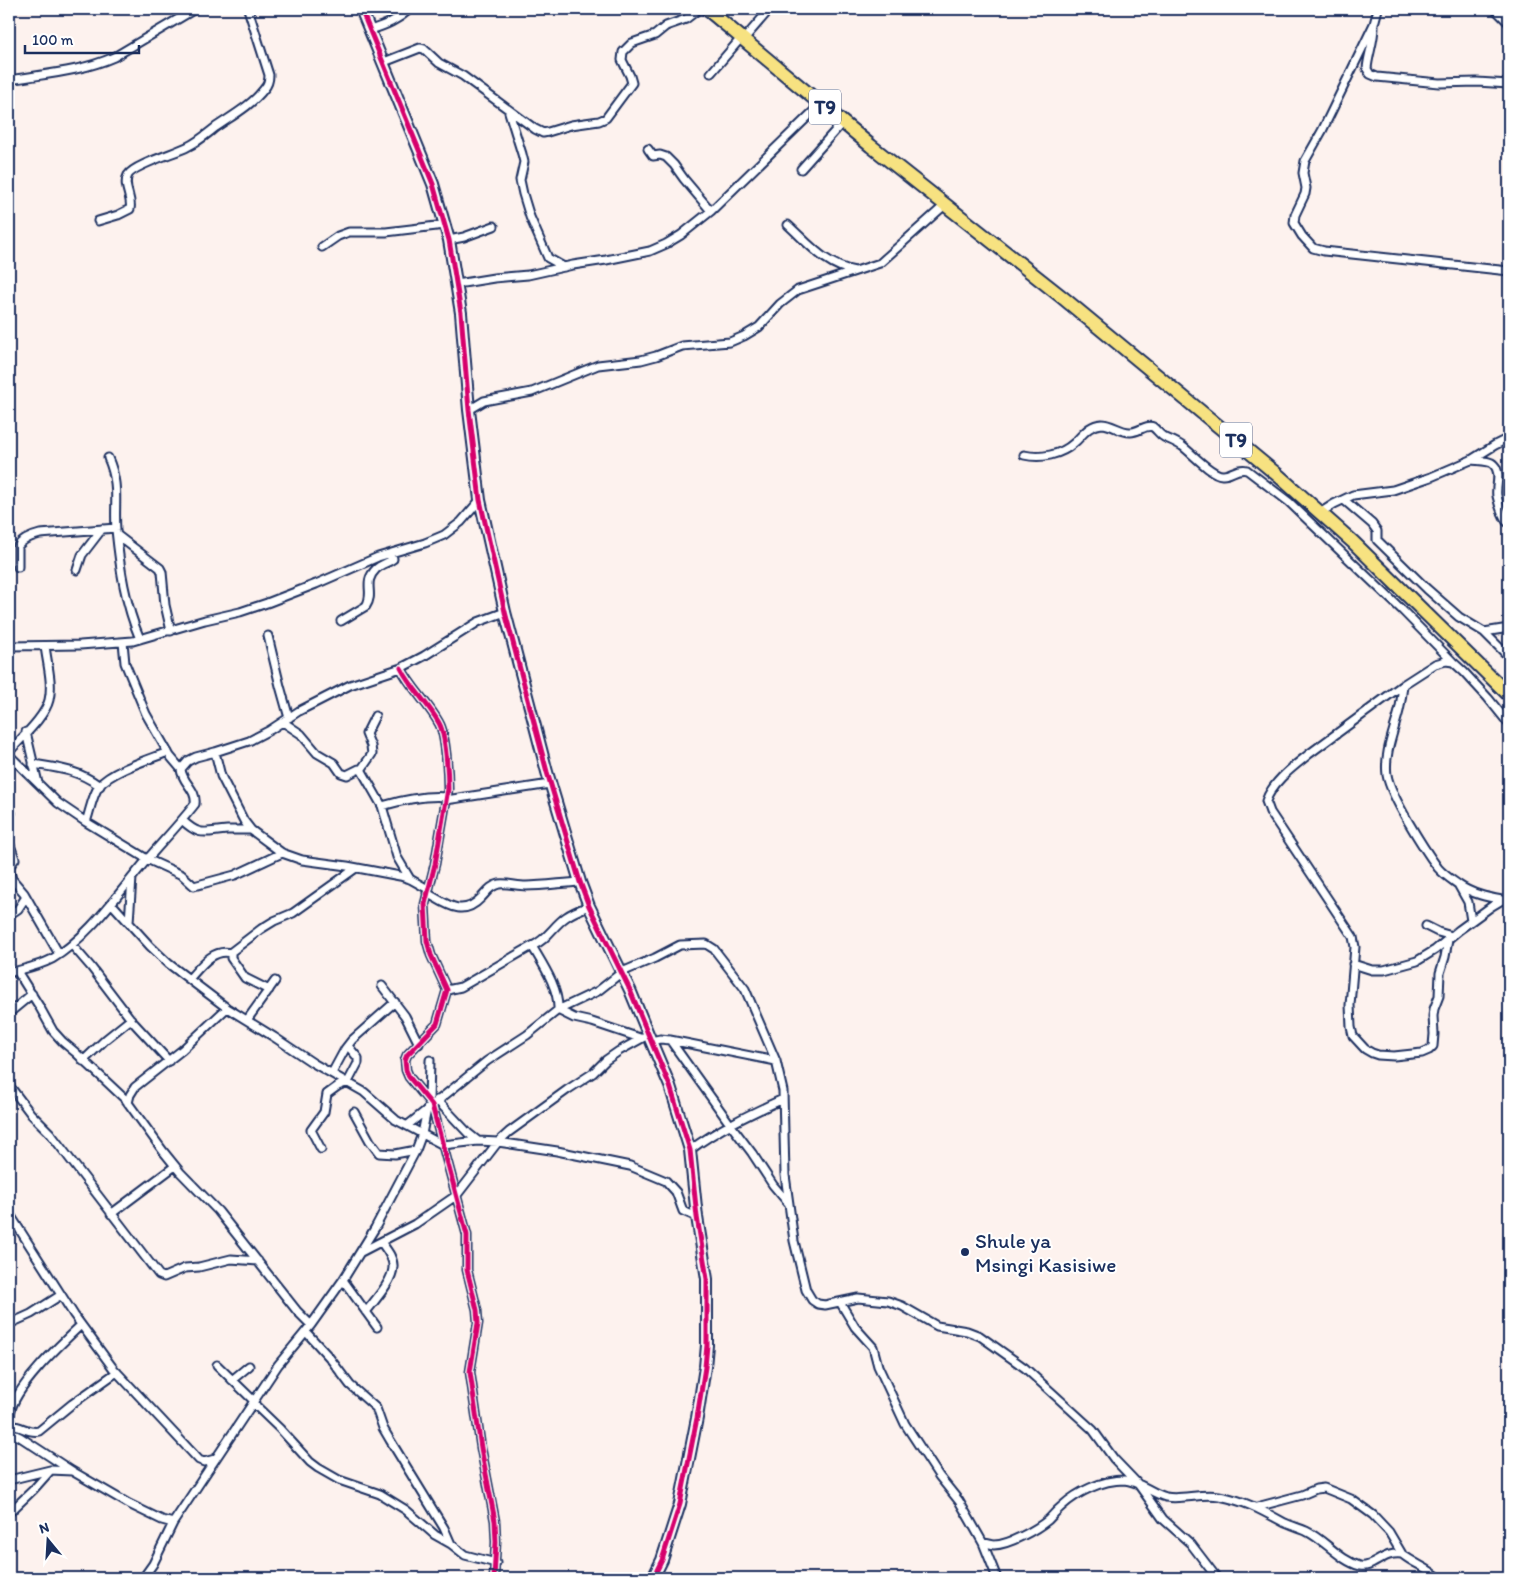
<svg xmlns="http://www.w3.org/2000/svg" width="1518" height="1587" font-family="Itim,sans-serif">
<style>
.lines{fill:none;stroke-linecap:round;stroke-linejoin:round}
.street-casing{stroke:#1b2f5e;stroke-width:11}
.secondary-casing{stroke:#1b2f5e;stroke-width:14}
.highway-casing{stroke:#1b2f5e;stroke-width:16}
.street{stroke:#fff;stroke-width:7}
.secondary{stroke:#fff;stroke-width:10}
.highway{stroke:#f7e281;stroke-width:12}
.cycleway-casing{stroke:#fff;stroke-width:8}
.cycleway{stroke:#d6006c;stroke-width:5}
.poi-dot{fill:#1b2f5e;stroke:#fff;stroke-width:2}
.labels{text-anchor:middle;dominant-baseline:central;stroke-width:4;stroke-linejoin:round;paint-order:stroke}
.shield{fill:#fff;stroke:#5f6d8e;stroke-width:1}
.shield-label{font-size:20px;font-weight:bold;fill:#1b2f5e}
.poi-label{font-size:21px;fill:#1b2f5e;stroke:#fff;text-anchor:start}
</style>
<rect width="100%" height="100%" fill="#fdf2ee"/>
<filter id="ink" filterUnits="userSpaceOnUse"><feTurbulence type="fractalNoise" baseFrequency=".02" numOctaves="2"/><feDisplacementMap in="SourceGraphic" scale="10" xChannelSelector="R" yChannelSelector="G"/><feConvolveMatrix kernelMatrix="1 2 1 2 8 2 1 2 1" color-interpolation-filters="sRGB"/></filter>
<g filter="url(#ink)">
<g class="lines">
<!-- street casing -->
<g class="street-casing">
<path id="street" d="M 1378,9 L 1374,24 L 1322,131 L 1305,161 L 1303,173 L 1306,188 L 1305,194 L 1295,215 L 1294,223 L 1302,236 L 1313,248 L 1324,251 L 1509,271
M 1495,9 L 1509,23
M 1374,26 C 1374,42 1368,55 1367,69 L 1370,74 L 1377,77 L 1439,83 L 1477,82 L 1509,84
M 370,30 C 386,25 398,20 410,9
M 744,39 L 770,9
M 384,62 L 420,48 L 424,49 L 439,63 L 463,76 L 535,129 L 543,133 L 548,132 L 571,125 L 599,121 L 606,118 L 632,83 L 630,76 L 622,60 L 623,52 L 632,43 L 655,35 L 666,26 L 686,19 L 699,9
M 711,73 L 742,37
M 9,80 C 44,74 80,72 114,57 L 195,9
M 508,109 L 522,154 L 524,162 L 520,180 L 523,194 L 530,217 L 548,258 L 564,267
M 648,149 L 653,156 L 660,155 L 666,157 L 674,165 L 684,179 L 711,211
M 801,169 L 843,122
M 98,221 L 118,215 L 130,209 C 133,198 122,186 128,175 C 134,165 175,153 187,147 C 198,142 207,134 216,127 C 232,116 252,105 264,89 C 268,85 269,80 269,75 L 248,9
M 788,225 C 809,244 826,266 855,271
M 449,240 L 464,237 L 494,226
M 322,247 L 338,236 L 349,232 L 386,232 L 445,225
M 457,284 L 494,278 L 528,275 L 573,265 L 606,260 L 650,251 L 666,244 L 681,235 L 711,211 L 821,104
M 469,410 L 484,401 L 532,392 L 598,365 L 641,360 L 656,356 L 682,346 L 730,342 L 744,336 L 759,327 L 780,304 L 798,290 L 880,263 L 946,204
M 1024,455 C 1041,459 1061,455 1074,443 C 1083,435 1088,425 1102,424 C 1112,424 1121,433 1131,432 C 1138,432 1147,424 1153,427 C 1157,430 1160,435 1164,437 C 1170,440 1176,442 1182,446 C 1192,453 1210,474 1222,475 C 1231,476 1236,467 1247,470 L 1289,502 L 1401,609 L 1452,661
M 108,458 C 120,485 114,503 116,530 C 120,568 125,604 140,639
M 1471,460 C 1478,461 1490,460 1494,465 C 1502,473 1495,487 1497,496 C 1499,506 1502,514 1507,522
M 1344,500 L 1372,524 L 1377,531 L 1377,540 L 1427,589 L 1459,617 L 1484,632 L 1509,657
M 1320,513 L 1334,504 L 1353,495 L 1393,490 L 1431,477 L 1471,460 L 1495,445 L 1509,438
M 117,535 L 160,568 L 162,572 L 165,605 L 171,631
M 18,567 L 18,546 C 23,539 32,536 40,534 L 116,528
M 77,570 L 82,555 L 102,529
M 341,621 L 366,606 C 375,593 362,583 376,569 C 381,564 388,563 393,559 L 392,553
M 1484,632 L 1509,628
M 268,636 L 280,686 L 289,718
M 123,642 L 125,663 L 146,714 L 170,756 L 181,769
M 9,646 L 80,645 L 133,641 L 205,620 L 240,612 L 267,603 L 316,584 L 378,557 L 425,543 L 444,535 L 461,522 L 480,500
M 401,668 C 411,688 428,703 439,723 C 446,735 448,774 448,789 L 435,864 L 425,904 L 427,941 L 431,955 L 447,990 L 437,1024 L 407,1055 L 405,1060 L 406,1070 L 409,1077 L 432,1105 L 467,1235 L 467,1270 L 477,1310 L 478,1323 L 470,1372 L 481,1448 L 495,1521 L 496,1542 L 494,1578
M 1403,685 C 1402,694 1401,703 1399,711 C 1394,731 1384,754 1387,775 C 1391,797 1424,849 1438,868 C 1444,875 1452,880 1459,885 C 1472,894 1487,897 1502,900
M 283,722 L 301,734 L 317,753 L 334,763 L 341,773 L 347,775 L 359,769 L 362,771 L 382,806 L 397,857 L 410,879
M 26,732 L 38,783
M 9,752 C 21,738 45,717 49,700 C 53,683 47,663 45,646
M 215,752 L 221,776 L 244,821 L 251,830 L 282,853 L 302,860 L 347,866 L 400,876 L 410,879 L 428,889
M 9,755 L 58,803 L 86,822 L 147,859 L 182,875 L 194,886 L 235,875 L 282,853
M 33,764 C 59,768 78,770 100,786
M 361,770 L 372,754 L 371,746 L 366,734 L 375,716
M 446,800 L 550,784
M 382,806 C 403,800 425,795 446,797
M 9,809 L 11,813 L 9,817
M 182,820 C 200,837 204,832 227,830 C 235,830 243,830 251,830
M 86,822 C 90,811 92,796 99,786 C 111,771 150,759 168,752
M 9,842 L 15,859 L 9,867
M 9,869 L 12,879 L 24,893 L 59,954
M 1459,886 L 1468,902 L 1471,921
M 427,893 C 447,904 462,918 481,898 C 487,892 490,886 499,884 C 508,883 517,886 526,886 C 544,886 562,883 580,882
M 112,904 L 150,946 L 169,964 L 227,1008 L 274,1037 L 313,1063 L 364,1092 L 396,1120 L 443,1145 L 478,1141
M 9,915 L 18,909 L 26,897
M 129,922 L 132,878
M 1426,926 L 1438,932 L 1452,936
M 1448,940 L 1445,957 L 1440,973 L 1439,996 L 1434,1009 L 1433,1016 L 1434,1034 L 1433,1046 L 1429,1050 L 1422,1053 L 1394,1056 L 1378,1055 L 1372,1053 L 1365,1049 L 1353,1036 L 1351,1027 L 1350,1005 L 1355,947 L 1353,937 L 1270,812 L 1266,801 C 1273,781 1293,767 1309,754 L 1404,684 L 1435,664 L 1446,661 L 1453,662 L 1464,672 L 1488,698 L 1509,724
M 72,945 L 91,967 L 133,1022 L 169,1061
M 532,946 C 543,965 559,988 558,1010 L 574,1018 L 592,1022 L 640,1038
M 1353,964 L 1372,970 L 1384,970 L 1417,961 L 1435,950 L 1459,930 L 1492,906 L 1502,900 L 1509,901
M 17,971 L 39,1006 L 53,1031 L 63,1042 L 75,1052 L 126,1100 L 163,1151 L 180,1172 L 218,1211 L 297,1311 L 311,1325
M 9,973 C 23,969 39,966 52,959 C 86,939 115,898 140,868 C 158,846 178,826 195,804 C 197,789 182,783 181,769 L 188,761 L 196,757 L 215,752 L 249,741 L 270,730 L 299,711 L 350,685 L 401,668 L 424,656 L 478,622 L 505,612
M 189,979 C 200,967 213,948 231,953
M 382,986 L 405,1016 L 419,1044
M 269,990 L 245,978 L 231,958 L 231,952 L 261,929 L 274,921 L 293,913 L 356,868
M 447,990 L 461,987 L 532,946 C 547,940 553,926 566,917 C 573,912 581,909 589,906
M 9,1013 L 32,994
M 247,1020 L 275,981
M 670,1040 L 730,1124 L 752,1153 L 773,1185 L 789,1204 L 794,1241 L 806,1290 L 812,1300 L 818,1304 L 825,1305 L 858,1298 L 888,1301 L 902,1306 L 937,1326 L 967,1331 L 980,1336 L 1025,1368 L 1093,1430 L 1114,1459 L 1138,1484 L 1163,1519 L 1191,1544 L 1217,1578
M 651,1041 L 660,1039 L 670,1040 L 776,1061
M 83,1061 L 106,1039 L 131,1019
M 332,1073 L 345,1049 L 352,1040 L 395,1002
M 9,1085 L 31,1114 L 50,1133 L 159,1275 L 164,1277 L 185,1268 L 199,1267 L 231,1259 L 258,1261
M 437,1100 L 468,1133 L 478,1141 L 498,1142 L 557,1151 L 630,1166 L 666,1181 L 676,1192 L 683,1211 L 697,1217
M 429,1102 L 430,1060
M 128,1103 L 130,1095 L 135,1087 L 182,1050 L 227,1008
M 354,1112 L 370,1141 L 379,1153 L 395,1154 L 416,1150
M 408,1125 L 487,1061 L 527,1035 L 558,1010 L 598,991 L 622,972 L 655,958 L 680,945 L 706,944 L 714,949 L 745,989 L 776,1061 L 783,1091 L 785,1175 L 789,1204
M 321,1149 L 311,1130 L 324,1112 L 327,1094 L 338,1086 L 348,1082 L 358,1063 L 358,1058 L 348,1046
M 690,1150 C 718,1129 750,1114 783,1099
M 9,1213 L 74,1315 L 113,1368 L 199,1460 L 204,1462 L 215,1459
M 111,1214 L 175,1166
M 361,1252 L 415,1224 L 457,1195 L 498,1142 L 509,1132 L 567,1090 L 593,1073 L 606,1060 L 619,1051 L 648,1035
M 343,1280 L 377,1327
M 840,1302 L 855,1327 L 873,1347 L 878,1366 L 905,1424 L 939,1476 L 959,1501 L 970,1520 L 983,1543 L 997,1578
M 366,1312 C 374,1301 393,1281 393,1267 C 394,1258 386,1249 381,1242
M 9,1324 L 31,1314 L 61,1295
M 306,1332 L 329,1357 L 350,1385 L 376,1408 L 383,1428 L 390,1440 L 444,1528 L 451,1544 L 465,1555 L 496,1563
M 217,1365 L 254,1401
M 232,1380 L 249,1366
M 253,1403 L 280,1429 L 310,1462 L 318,1468 L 339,1480 L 380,1494 L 406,1510 L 435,1535 L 451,1544
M 12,1425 C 11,1421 10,1418 10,1414 C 14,1387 62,1343 81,1325
M 9,1426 C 20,1424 28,1434 39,1431 L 72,1404 L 117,1372
M 9,1432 L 20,1437 L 72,1471 L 129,1504 L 162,1520 L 173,1523 L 278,1365 L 311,1325 L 343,1280 L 375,1228 L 416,1150 L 422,1134 L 427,1109
M 9,1480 L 50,1470 L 72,1471
M 1257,1507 L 1302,1495 L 1316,1489 L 1324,1488 L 1351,1499 L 1373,1515 L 1389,1532 L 1402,1554
M 9,1513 L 33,1490 L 50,1471
M 983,1543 C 986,1543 990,1544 994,1545 C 1009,1545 1037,1529 1048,1520 C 1053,1515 1057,1510 1062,1506 C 1077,1492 1102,1480 1124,1480 C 1139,1481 1151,1493 1166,1497 C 1181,1500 1201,1493 1219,1496 C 1246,1501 1261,1510 1285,1523 C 1292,1526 1299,1528 1306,1531 C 1325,1540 1339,1560 1360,1566 C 1373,1569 1383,1551 1402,1554 C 1414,1564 1427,1567 1439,1578
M 143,1578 L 153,1564 L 173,1523"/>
</g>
<!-- secondary casing -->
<g class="secondary-casing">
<path id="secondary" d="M 361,9 L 433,184 L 449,240 L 461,313 L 469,410 L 480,500 L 505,612 L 547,772 L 580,882 L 589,906 L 630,990 L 651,1041 L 670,1086 L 690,1150 L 697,1217 L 707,1279 L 707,1345 L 705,1367 L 697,1418 L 680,1504 L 662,1560 L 653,1578"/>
</g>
<!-- highway casing -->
<g class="highway-casing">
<path id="highway" d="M 707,9 L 871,146 L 1062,297 L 1280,477 L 1353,542 L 1509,695"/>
</g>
<!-- street -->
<use href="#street" class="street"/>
<!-- secondary -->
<use href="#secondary" class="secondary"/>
<!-- highway -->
<use href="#highway" class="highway"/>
<!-- cycleway casing -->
<g class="cycleway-casing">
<path id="cycleway" d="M 361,9 L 433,184 L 449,240 L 461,313 L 469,410 L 480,500 L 505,612 L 547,772 L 580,882 L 589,906 L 630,990 L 651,1041 L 670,1086 L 690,1150 L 697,1217 L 707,1279 L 707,1345 L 705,1367 L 697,1418 L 680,1504 L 662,1560 L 653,1578
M 401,668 C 411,688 428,703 439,723 C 446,735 448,774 448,789 L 435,864 L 425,904 L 427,941 L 431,955 L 447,990 L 437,1024 L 407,1055 L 405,1060 L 406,1070 L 409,1077 L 432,1105 L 467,1235 L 467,1270 L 477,1310 L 478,1323 L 470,1372 L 481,1448 L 495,1521 L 496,1542 L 494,1578"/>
</g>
<!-- cycleway -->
<use href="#cycleway" class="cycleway"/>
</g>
</g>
<!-- markers -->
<circle class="poi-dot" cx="965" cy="1252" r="5"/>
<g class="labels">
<!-- shield labels -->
<g class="shield">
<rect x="809" y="89.5" width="32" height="35" rx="4"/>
<rect x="1220" y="422.5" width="32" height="35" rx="4"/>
</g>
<g class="shield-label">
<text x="825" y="107">T9</text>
<text x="1236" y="440">T9</text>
</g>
<!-- poi labels -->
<g class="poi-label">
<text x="975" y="1240">Shule ya<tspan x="975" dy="24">Msingi Kasisiwe</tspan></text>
</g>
</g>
<!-- margin -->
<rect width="1518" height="1587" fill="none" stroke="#fff" stroke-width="30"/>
<rect x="15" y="15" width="1488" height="1557" fill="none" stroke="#1b2f5e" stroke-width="2" filter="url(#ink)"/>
<!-- north arrow -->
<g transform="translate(48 1540) rotate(342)" stroke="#ffffff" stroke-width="4" paint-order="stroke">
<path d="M0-4L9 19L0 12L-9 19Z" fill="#1b2f5e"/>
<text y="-8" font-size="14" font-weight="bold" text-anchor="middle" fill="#1b2f5e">N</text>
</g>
<!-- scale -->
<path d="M25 45v8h114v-8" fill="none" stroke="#1b2f5e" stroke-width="2.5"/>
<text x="32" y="45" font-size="15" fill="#1b2f5e" stroke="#ffffff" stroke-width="4" paint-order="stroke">100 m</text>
</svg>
